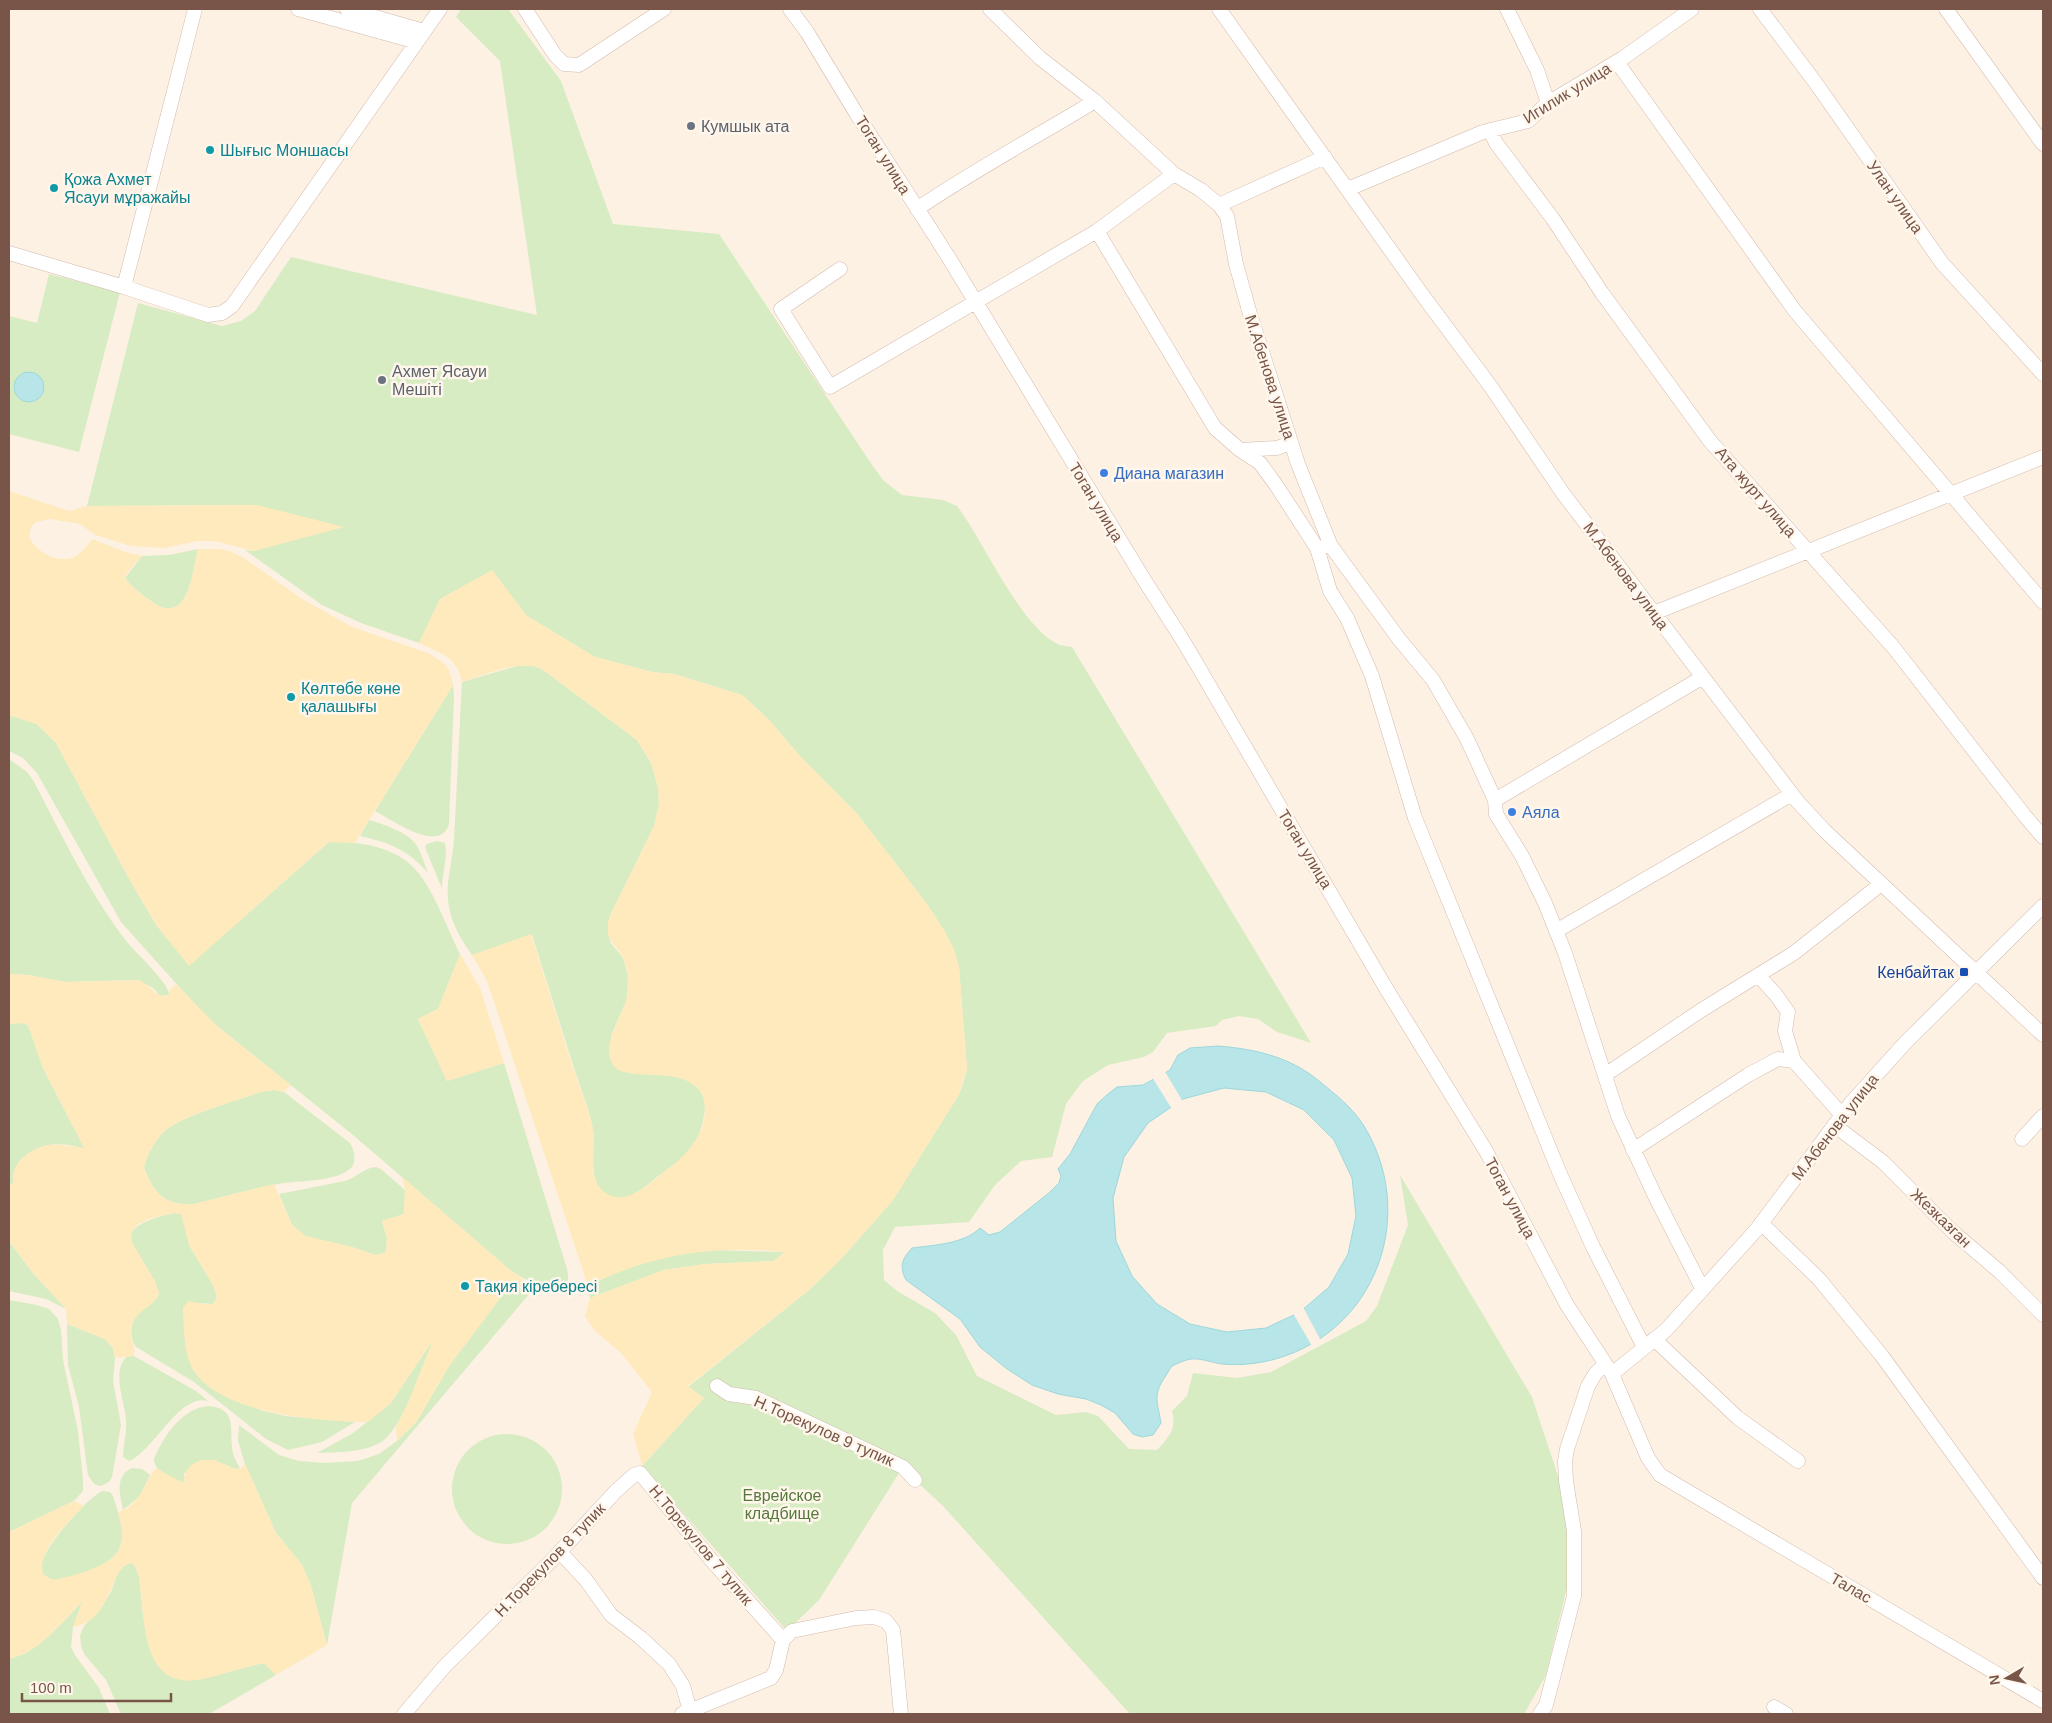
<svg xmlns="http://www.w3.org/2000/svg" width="2052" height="1723" font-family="Helvetica,sans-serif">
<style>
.green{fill:#d7ecc2}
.sand{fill:#ffeabd}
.water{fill:#b8e6e8;stroke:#9dd7db;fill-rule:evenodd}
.pier{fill:#fdf1e4}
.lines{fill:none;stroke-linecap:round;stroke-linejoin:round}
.minor-casing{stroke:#d2baac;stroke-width:15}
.minor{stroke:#fff;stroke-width:14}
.worship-dot{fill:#6b7280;stroke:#fff6ec;stroke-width:2}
.culture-dot{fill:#0f9aa8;stroke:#fff6ec;stroke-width:2}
.shop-dot{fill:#3f7fe0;stroke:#fff6ec;stroke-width:2}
.transit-dot{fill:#1a4fb4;stroke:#fff6ec;stroke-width:2}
.labels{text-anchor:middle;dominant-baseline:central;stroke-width:5;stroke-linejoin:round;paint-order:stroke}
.street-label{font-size:16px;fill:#785548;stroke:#fff6ec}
.worship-label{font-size:16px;fill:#5b616d;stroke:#fff6ec;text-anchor:start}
.culture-label{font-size:16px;fill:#0d838f;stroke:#fff6ec;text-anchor:start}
.shop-label{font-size:16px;fill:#366cbe;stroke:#fff6ec;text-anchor:start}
.transit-label{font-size:16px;fill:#164399;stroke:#fff6ec;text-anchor:end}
.park-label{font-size:16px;fill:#54793c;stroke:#fff6ec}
</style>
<rect width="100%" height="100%" fill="#fdf1e4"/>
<!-- green -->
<path class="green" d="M 461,9 L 508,9 L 561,81 L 613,224 L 719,234 L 870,462 L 883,480 L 902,495 L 943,500 L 957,506 C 984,541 1021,629 1060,645 C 1063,646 1068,646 1072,647 L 1311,1043 L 1277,1032 L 1258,1019 L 1239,1016 L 1222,1020 L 1216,1026 L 1167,1033 L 1153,1052 L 1144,1057 L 1108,1065 L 1083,1081 L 1066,1104 L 1052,1157 L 1021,1161 L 995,1185 L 969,1222 L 895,1227 L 883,1250 L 884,1280 L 897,1291 L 935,1313 L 956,1335 L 977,1376 L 1056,1415 L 1086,1412 L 1098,1416 L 1129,1449 L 1157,1450 C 1169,1437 1177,1429 1172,1411 L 1187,1396 L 1193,1373 L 1237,1378 L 1271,1372 L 1366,1321 L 1377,1306 L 1408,1225 L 1400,1175 L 1532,1397 L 1559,1479 L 1571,1556 L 1567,1587 L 1546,1675 L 1524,1714 L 1130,1714 L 943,1506 L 915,1480 L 901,1470 L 819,1600 L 787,1631 L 642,1466 L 704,1398 L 688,1387 L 809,1290 L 841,1259 L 893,1200 L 958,1096 L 963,1084 L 967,1069 L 959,967 L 945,932 L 927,904 L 858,815 L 799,755 L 769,720 L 742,695 L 674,674 L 652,672 L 595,657 L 527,616 L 492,571 L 440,599 L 419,643 L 361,623 L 322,605 L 245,550 L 254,551 L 257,505 L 87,506 L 138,303 L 222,326 L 241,321 L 255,311 L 291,257 L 537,315 L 500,61 L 456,17 Z
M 49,274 L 120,292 L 79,452 L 9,434 L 9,316 L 37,323 Z
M 198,549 C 192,574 188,631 148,599 C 140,593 131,587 125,578 L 142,556 L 169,555 Z
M 533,665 L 542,669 L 637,740 L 651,763 L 658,787 L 659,804 L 654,826 L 609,918 L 610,942 L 623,958 L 628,975 L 627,999 L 611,1036 L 638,1074 C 669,1074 715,1075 703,1120 C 701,1130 698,1139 691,1148 C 682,1160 669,1168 657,1177 C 646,1186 632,1199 617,1198 C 584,1195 596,1151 593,1130 C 590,1111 580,1087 574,1068 C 560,1024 546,979 532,935 L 472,955 C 460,938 450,921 448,900 C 446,879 453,860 454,839 C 457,787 459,735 462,682 L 517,666 Z
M 453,685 L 454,696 L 449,824 C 440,855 391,819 375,811 Z
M 9,715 L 37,724 L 56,743 L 132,884 L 157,926 L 189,965 L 329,842 C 361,841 400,847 420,875 C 436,896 448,930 460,954 L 438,1009 L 418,1019 L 447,1081 L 504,1063 L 567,1269 C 568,1274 569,1280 567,1285 C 558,1300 518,1276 509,1269 L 353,1135 L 207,1018 L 121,922 L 37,773 L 23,758 L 9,751 Z
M 9,759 L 27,772 L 33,780 C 62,835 89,893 127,942 C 136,953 170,984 169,995 L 160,996 L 153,988 L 138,980 L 65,982 L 28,975 L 9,974 Z
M 369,820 C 381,823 408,833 415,843 C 421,852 424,863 428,873 C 407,849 390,843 360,836 Z
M 437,841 L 445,843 C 448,857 442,874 442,889 L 425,847 L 427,844 Z
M 22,1023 L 28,1025 L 43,1068 L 85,1149 C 62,1142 41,1141 23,1158 C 16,1164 12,1173 14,1182 L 9,1186 L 9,1024 Z
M 274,1090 L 284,1092 L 350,1143 C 354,1149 357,1161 351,1168 C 336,1183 293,1180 273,1185 C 246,1190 220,1198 194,1204 C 166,1206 155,1195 144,1168 C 146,1156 157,1136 167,1129 C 188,1114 235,1101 260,1092 Z
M 375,1167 L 381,1169 L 405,1190 L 404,1214 L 382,1221 L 387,1238 L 386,1252 L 381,1254 L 375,1255 L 352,1247 L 306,1237 L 292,1225 L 279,1194 L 345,1181 C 356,1178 364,1168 375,1167 Z
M 174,1213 L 181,1214 L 184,1217 L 189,1245 L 213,1285 L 217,1298 L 213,1304 L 196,1303 L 185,1340 L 193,1370 L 260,1410 L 285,1416 L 355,1422 L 322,1442 L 288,1450 L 266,1439 L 194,1382 L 136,1347 C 128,1337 131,1321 139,1312 C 146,1305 156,1304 159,1293 C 144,1247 97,1231 174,1213 Z
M 9,1241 L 33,1273 L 66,1309 L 46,1299 L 9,1291 Z
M 708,1250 L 785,1252 L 774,1261 L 705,1264 L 664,1270 L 590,1298 L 588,1286 C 627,1266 664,1256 708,1250 Z
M 520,1288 L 531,1292 L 352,1503 L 327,1645 L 311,1586 L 302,1565 L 276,1533 L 245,1464 L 238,1441 L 239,1425 L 279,1455 L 299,1461 L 326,1463 L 358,1461 L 379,1454 L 397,1441 L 417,1421 L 449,1366 L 504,1293 L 513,1289 Z
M 9,1300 L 37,1305 L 49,1309 L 58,1319 L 61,1330 L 63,1360 L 78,1431 L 83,1480 L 83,1491 L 74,1501 L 9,1532 Z
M 67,1324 L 105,1339 L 113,1348 L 115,1358 L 113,1381 L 121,1425 L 112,1477 L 109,1482 L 101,1486 L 94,1484 L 88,1475 L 79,1407 L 68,1365 Z
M 435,1337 C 424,1363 403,1432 378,1444 C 359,1453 337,1452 317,1453 L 353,1433 L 390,1404 Z
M 129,1355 L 134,1356 L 196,1391 L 208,1401 C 179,1393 155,1450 129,1461 L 123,1457 C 123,1445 127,1433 126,1422 C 126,1403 109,1369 129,1355 Z
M 208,1406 C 236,1408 230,1427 232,1447 C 232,1455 237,1462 240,1469 L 232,1468 L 224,1464 L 184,1473 L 184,1483 C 173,1478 154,1473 154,1459 C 163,1437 182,1408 208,1406 Z
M452 1489a55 55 0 1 1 110 0a55 55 0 1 1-110 0Z
M 132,1468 L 142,1469 L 150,1475 L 140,1496 L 123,1510 C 120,1496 114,1476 132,1468 Z
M 103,1491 L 110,1492 L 113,1496 C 118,1511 125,1530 121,1546 C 119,1551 114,1558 109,1561 C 99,1568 65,1580 53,1580 C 49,1579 46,1577 43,1574 C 42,1570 41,1566 42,1562 C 45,1547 88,1496 103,1491 Z
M 126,1563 L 132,1563 L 135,1566 L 139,1576 L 143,1615 L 188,1680 L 201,1679 L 259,1664 L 265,1664 L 276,1675 L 209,1714 L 121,1714 L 106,1680 L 84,1654 L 81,1646 L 80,1635 L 84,1626 L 100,1610 L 112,1590 L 117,1573 Z
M 83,1601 L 73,1627 L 71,1647 L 75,1655 L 99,1688 L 110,1714 L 9,1714 L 9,1658 C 36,1656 64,1620 83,1601 Z"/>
<!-- sand -->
<path class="sand" d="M 9,491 L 69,511 L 87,506 L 257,505 L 344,527 L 254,551 L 214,541 L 198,541 L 164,548 L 131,546 L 95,535 L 80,524 L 50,519 L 36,522 L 31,527 L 29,537 C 36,551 55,563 72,558 C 80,555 87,546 92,539 L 125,552 L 142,556 L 127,573 L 125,578 C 131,587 140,593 148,599 C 188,631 192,574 198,549 L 220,549 L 230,551 L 244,558 L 302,599 L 352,627 L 428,653 L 444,663 L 449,670 L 453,685 L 355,843 L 329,842 L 323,847 L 189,966 L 157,926 L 132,884 L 56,743 L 37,724 L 9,715 Z
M 492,570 L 527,616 L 595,657 L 652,672 L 674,674 L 742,695 L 769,720 L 799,755 L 858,815 L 927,904 L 945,932 L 954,949 L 959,967 L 967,1069 L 958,1096 L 893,1200 L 841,1259 L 809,1290 L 688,1386 L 704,1398 L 642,1466 L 633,1434 L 652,1392 L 621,1353 L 594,1330 L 585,1316 L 590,1298 L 664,1270 L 705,1264 L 774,1261 L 784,1252 C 715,1245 651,1254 588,1286 L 487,981 L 472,955 L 531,934 C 545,979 559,1023 573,1068 C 580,1088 589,1109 593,1129 C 596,1150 585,1183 609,1195 C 630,1205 653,1180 668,1169 C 687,1154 704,1136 705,1111 C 705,1097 702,1090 691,1083 C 670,1069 626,1080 615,1067 C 597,1046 625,1016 627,995 C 628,983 629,970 623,958 C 614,940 604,942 609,918 L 654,826 L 659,804 L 658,787 L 651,763 L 637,740 L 542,669 C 518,659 486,675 462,682 C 458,657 440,653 419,643 L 440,599 Z
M 460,954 L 480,988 L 504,1063 L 447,1081 L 418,1019 L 438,1009 Z
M 9,974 L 28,975 L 65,982 L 138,980 C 152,985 156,1000 169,995 L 169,990 L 176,984 L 219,1028 L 291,1085 L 284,1092 L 274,1090 L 260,1092 C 235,1101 188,1114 167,1129 C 158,1135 145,1158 144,1168 C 154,1195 166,1206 194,1204 L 274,1184 L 292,1225 L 306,1236 L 352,1247 L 375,1255 L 381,1254 L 386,1252 L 387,1238 L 382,1221 L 404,1214 L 405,1190 L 402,1177 L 509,1269 L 524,1280 L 520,1288 L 513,1289 L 504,1293 L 449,1366 L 417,1421 L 397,1441 L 396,1427 L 408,1403 L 433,1340 L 390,1404 L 368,1422 C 320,1421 223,1415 194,1371 C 183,1354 184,1327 183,1307 L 189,1301 L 202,1304 L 213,1304 L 217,1297 L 213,1285 L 189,1245 L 181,1214 L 174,1213 L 148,1219 L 137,1225 L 132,1232 L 131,1241 L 155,1281 L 159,1293 C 154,1309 135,1308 131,1329 C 129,1340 136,1344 134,1356 L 115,1358 L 113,1348 L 105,1339 L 67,1324 L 66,1309 L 33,1273 L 9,1241 L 9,1186 L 14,1182 C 12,1172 15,1165 23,1158 C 44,1139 59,1145 84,1148 L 43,1068 L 28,1025 L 22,1023 L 9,1024 Z
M 202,1460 L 215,1460 L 232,1468 L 240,1469 L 245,1464 L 276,1533 L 302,1565 L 311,1586 L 327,1645 L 276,1675 L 265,1664 L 259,1664 C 240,1668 221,1675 203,1679 C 147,1691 145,1634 141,1595 C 140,1585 140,1570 132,1563 C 109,1565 114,1621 73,1627 L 82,1602 C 62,1621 36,1656 9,1658 L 9,1532 L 74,1501 L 84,1506 C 69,1521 36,1552 43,1574 L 52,1580 C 71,1577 114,1566 120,1547 C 124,1536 121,1523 118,1512 C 139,1507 144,1483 156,1468 L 183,1483 C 185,1470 189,1464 202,1460 Z"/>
<!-- water -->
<path class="water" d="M14 387a15 15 0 1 1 30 0a15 15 0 1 1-30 0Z
M 1218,1046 C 1256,1049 1290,1057 1319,1081 C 1336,1095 1352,1107 1364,1126 C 1416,1211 1380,1323 1285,1356 C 1265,1363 1243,1366 1222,1364 C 1213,1363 1201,1358 1192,1359 C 1187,1359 1175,1364 1171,1367 C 1169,1370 1167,1374 1165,1377 C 1152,1396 1158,1403 1161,1423 L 1153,1435 L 1142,1437 L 1133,1434 L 1115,1413 L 1101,1405 L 1086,1399 L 1058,1394 L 1032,1385 L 1007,1369 L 980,1347 L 960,1319 L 906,1280 C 899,1266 902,1259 912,1248 C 934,1245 964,1244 980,1228 L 989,1235 L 1000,1232 L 1050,1192 L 1059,1183 L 1061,1176 L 1058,1169 L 1070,1154 L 1097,1104 L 1108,1094 L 1117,1087 L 1143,1085 L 1170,1070 L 1178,1055 L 1190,1048 ZM 1224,1088 L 1266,1092 L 1304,1110 L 1334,1140 L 1352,1178 L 1356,1216 L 1348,1254 L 1329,1287 L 1300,1312 L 1266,1328 L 1227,1332 L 1190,1324 L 1157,1304 L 1132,1276 L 1116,1241 L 1113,1198 L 1124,1157 L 1148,1123 L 1183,1099 Z"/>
<!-- pier -->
<path class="pier" d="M 1164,1070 L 1183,1102 L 1172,1109 L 1152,1077 Z
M 1303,1307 L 1321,1341 L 1312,1346 L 1293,1313 Z"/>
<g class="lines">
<!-- minor casing -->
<g class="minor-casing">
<path id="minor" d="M 298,9 L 417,42
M 347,9 L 424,31
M 525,9 L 555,55 L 564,64 L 579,65 L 664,9
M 790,9 L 807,32 L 856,113 L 949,258 L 1143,578 L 1185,644 L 1387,990 L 1486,1151 L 1567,1305 L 1612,1374 L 1648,1458 L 1660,1475 L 2043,1701
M 990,9 L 1040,58 L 1095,101 L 1174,174 L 1201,190 L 1219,205 L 1227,216 L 1236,264 L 1250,314 L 1298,464 L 1331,546 L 1399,639 L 1433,680 L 1467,739 L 1495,800 L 1496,814 L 1522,856 L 1545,903 L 1565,953 L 1618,1116 L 1656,1198 L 1702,1288
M 1219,9 L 1421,293 L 1491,387 L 1562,492 L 1798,802 L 1825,831 L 2043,1035
M 1507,9 L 1537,70 L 1548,103
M 1760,9 L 1815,82 L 1942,263 L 2043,374
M 1946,9 L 2043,144
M 1617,62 L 1795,311 L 2043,602
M 1490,130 L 1496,143 L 1553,219 L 1602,293 L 1710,441 L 1894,648 L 2025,816 L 2043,837
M 1348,189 L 1483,132 L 1528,121 L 1548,103 L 1623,58 L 1692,9
M 1219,205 L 1325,157
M 917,209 C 974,170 1036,137 1095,101
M 1097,231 L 1215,428 L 1240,450 L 1260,463 L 1276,485 L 1317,548 L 1324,547
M 9,253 L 124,287 L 195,9
M 840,269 L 781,309 L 830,387 L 1097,231 L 1174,174
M 124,287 L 208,315 L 222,313 L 232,306 L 440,9
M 1240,450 L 1277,448 L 1291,443
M 1317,548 L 1330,591 L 1347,618 L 1372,676 L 1415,818 L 1560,1174 L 1593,1247 L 1644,1347
M 1654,613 L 2043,457
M 1495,800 L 1703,677
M 1556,931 L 1792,794
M 1758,975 L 1776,995 L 1788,1012 L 1785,1031 L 1794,1061
M 1605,1075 L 1700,1011 L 1794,953 L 1881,884
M 1834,1125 L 1883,1162 L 1953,1232 L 1999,1271 L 2043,1315
M 2022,1139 L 2043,1116
M 1633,1150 L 1748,1075 L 1778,1059 L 1794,1061 L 1842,1115
M 1761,1223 L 1819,1279 L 1882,1356 L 2043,1578
M 1654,1339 L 1738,1418 L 1798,1461
M 1612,1374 L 1666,1330 L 1757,1229 L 1851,1103 L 1905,1043 L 2043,906
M 717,1386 L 729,1394 L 756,1398 L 903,1467 L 915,1480
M 560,1552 L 586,1580 L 611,1615 L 641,1638 L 669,1664 L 683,1686 L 690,1711
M 1774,1707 L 1786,1714
M 404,1714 L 444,1667 L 555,1557 L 616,1491 L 634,1475 L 640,1473 L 713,1562 L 783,1640
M 682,1714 L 771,1678 L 776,1670 L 783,1640 L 792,1631 L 856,1618 L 874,1617 L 886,1621 L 893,1630 L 901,1714
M 1540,1714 L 1546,1705 L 1574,1596 L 1574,1531 L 1566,1481 L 1565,1461 L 1567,1449 L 1588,1386 L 1595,1374 L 1605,1364"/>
</g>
<!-- minor -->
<use href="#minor" class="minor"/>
</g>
<!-- markers -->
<g class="worship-dot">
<circle cx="691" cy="126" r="5"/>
<circle cx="382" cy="380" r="5"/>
</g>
<g class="culture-dot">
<circle cx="210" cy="150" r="5"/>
<circle cx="54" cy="188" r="5"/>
<circle cx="291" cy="697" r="5"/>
<circle cx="465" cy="1286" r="5"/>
</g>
<g class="shop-dot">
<circle cx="1104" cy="473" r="5"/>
<circle cx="1512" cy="812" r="5"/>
</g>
<rect class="transit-dot" x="1959" y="967" width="10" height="10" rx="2.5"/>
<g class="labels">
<!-- street labels -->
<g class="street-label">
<text transform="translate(1567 93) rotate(-32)">Игилик улица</text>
<text transform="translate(883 155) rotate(58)">Тоган улица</text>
<text transform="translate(1895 197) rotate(55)">Улан улица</text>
<text transform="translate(1270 377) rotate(72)">М.Абенова улица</text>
<text transform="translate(1756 492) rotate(49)">Ата журт улица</text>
<text transform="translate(1096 502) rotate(59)">Тоган улица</text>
<text transform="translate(1626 576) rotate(53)">М.Абенова улица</text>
<text transform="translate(1305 849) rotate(59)">Тоган улица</text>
<text transform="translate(1835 1127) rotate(-52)">М.Абенова улица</text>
<text transform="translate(1510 1198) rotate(62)">Тоган улица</text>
<text transform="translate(1941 1218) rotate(44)">Жезказган</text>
<text transform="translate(824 1431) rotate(24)">Н.Торекулов 9 тупик</text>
<text transform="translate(701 1545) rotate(50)">Н.Торекулов 7 тупик</text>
<text transform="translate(550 1560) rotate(-46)">Н.Торекулов 8 тупик</text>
<text transform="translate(1851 1588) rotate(30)">Талас</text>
</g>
<!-- worship labels -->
<g class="worship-label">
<text x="701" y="126">Кумшык ата</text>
<text x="392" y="371">Ахмет Ясауи<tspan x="392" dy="18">Мешіті</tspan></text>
</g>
<!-- culture labels -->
<g class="culture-label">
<text x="220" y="150">Шығыс Моншасы</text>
<text x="64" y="179">Қожа Ахмет<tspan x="64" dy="18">Ясауи мұражайы</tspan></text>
<text x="301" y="688">Көлтөбе көне<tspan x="301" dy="18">қалашығы</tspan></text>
<text x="475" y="1286">Тақия кіребересі</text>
</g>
<!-- shop labels -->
<g class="shop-label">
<text x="1114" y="473">Диана магазин</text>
<text x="1522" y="812">Аяла</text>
</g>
<!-- transit labels -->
<g class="transit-label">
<text x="1954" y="972">Кенбайтак</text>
</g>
<!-- park labels -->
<g class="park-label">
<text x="782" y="1495">Еврейское<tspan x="782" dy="18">кладбище</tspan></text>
</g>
</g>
<!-- border -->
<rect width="2052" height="1723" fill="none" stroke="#785548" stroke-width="20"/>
<!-- north arrow -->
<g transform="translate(2007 1678) rotate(261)" stroke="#fff6ec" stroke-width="4" paint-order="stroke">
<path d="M0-4L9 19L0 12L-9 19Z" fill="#785548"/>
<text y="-8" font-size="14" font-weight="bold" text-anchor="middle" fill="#785548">N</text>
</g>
<!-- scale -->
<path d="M22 1693v8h149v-8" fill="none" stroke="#785548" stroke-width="2.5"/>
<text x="30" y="1693" font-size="15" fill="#785548" stroke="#fff6ec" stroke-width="4" paint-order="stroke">100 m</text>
</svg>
